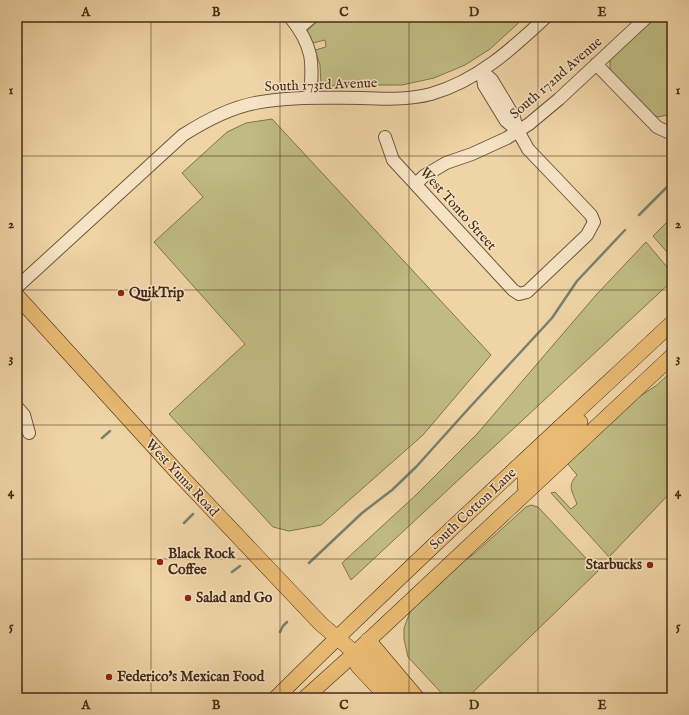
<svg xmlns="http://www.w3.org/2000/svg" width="689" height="715" font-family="'IM FELL English',serif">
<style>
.green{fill:#bfbb82;stroke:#82734e}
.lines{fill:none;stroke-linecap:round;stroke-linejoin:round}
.stream{stroke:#78806e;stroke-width:2.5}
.minor-casing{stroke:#70553c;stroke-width:14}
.major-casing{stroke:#462b19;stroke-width:16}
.minor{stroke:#f5e3c4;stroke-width:12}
.major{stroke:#e8ba72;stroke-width:15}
.grid{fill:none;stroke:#462b19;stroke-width:1;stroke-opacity:0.55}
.poi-dot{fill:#8f2418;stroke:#f5e3c4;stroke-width:1.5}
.labels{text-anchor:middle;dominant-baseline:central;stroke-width:3;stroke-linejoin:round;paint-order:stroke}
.street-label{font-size:14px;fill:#462b19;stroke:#f5e3c4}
.poi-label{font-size:14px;font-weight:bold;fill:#462b19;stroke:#f5e3c4;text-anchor:start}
.neatline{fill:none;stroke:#462b19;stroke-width:1.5}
.grid-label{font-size:13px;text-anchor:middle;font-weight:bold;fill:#462b19}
</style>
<rect width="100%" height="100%" fill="#efd4a5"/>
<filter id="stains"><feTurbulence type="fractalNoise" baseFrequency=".005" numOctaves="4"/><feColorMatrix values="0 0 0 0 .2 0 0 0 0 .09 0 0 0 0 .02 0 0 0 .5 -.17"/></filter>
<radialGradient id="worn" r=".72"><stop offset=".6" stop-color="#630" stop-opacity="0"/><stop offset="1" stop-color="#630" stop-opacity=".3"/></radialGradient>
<!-- green -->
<path class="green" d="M 322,17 L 525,17 L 490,49 L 465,65 L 434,78 L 402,85 L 335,85 L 327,88 L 321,84 L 320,65 L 315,50 L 326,47 L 325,40 L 313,43 L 307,31 Z
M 653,17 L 671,17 L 672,19 L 672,114 L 658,117 L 649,112 L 610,70 L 610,57 Z
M 272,119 L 491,355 L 423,435 L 321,525 L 289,531 L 273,527 L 169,414 L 245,344 L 154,242 L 203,197 L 182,173 L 227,132 L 246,123 Z
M 672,217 L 672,258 L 653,236 Z
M 646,242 L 672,273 L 672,281 L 351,580 L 342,563 L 416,495 L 477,434 L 596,295 Z
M 672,371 L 672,491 L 609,557 L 551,493 L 555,492 L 571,509 L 577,504 C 572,491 567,486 577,475 L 567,463 L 636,399 L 657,385 Z
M 531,505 L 538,507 L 598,571 L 467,698 L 446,698 L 408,657 L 404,639 L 404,628 L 412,607 L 454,567 L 474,554 L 526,507 Z"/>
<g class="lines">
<!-- stream -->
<path class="stream" d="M 639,215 L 672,182
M 102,438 L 110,431
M 184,523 L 193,514
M 309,563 L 362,513 L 392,490 L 416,467 L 470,407 L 552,318 L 577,281 L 625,230
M 232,572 L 240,566
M 280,632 L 283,626 L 287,622"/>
<!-- minor casing -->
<g class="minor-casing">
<path id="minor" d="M 290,17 C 314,47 313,62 310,98
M 299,28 L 312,17
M 596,64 L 657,127 L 672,134
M 482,71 L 484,85 L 506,121 L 518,131
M 385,137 L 393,160 L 513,290 L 519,294 L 527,292 L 587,235 L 594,222 L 591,215 L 528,149 L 518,131 L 513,115 L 492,80 L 482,71
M 416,184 L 424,176 L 446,163 L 472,154 L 507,138 L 529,124 L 559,99 L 647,17
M 17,287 L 183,135 C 205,121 229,108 255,103 C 290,96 326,98 361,98 C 384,99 408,100 431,94 C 477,81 512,49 546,17
M 17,407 L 24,415 L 29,433"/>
</g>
<!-- major casing -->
<g class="major-casing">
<path id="major" d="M 17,296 L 177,472 L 321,624 L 355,653 L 366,658 L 404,698
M 528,490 L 525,486 L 525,477 L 580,422
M 368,640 L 417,698
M 355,653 L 358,666 L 388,698
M 276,698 C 405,570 539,447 672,323
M 305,698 L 355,653 L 672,356"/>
</g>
<!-- minor -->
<use href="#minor" class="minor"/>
<!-- major -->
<use href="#major" class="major"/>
</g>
<!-- grid -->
<path class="grid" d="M 151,17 L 151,698M 280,17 L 280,698M 409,17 L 409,698M 538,17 L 538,698M 17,156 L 672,156M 17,290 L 672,290M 17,425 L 672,425M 17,559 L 672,559"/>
<!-- markers -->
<g class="poi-dot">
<circle cx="121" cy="293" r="4"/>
<circle cx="160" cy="562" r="4"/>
<circle cx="650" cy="565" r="4"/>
<circle cx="188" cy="598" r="4"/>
<circle cx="109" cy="677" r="4"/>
</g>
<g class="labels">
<!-- street labels -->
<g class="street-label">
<text transform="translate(556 78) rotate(-41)">South 172nd Avenue</text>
<text transform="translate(321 85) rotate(-2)">South 173rd Avenue</text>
<text transform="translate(458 209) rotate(48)">West Tonto Street</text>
<text transform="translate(182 478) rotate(47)">West Yuma Road</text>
<text transform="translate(473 509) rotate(-43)">South Cotton Lane</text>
</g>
<!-- poi labels -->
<g class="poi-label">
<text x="129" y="293">QuikTrip</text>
<text x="168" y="554">Black Rock<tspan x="168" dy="16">Coffee</tspan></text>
<text x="642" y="565" text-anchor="end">Starbucks</text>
<text x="196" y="598">Salad and Go</text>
<text x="117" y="677">Federico's Mexican Food</text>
</g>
</g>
<!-- margin -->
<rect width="689" height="715" fill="none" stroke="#efd4a5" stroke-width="44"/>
<rect x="22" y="22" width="645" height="671" class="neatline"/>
<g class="grid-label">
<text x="86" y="16">A</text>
<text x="216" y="16">B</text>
<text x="344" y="16">C</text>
<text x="474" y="16">D</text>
<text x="602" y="16">E</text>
<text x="11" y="94">1</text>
<text x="678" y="94">1</text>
<text x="11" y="228">2</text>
<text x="678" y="228">2</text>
<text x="11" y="362">3</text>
<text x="678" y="362">3</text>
<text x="11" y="496">4</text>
<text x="678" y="496">4</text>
<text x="11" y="630">5</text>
<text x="678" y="630">5</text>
<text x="86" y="709">A</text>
<text x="216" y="709">B</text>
<text x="344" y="709">C</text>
<text x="474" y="709">D</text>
<text x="602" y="709">E</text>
</g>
<rect width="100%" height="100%" filter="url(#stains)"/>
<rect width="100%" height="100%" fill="url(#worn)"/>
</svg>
